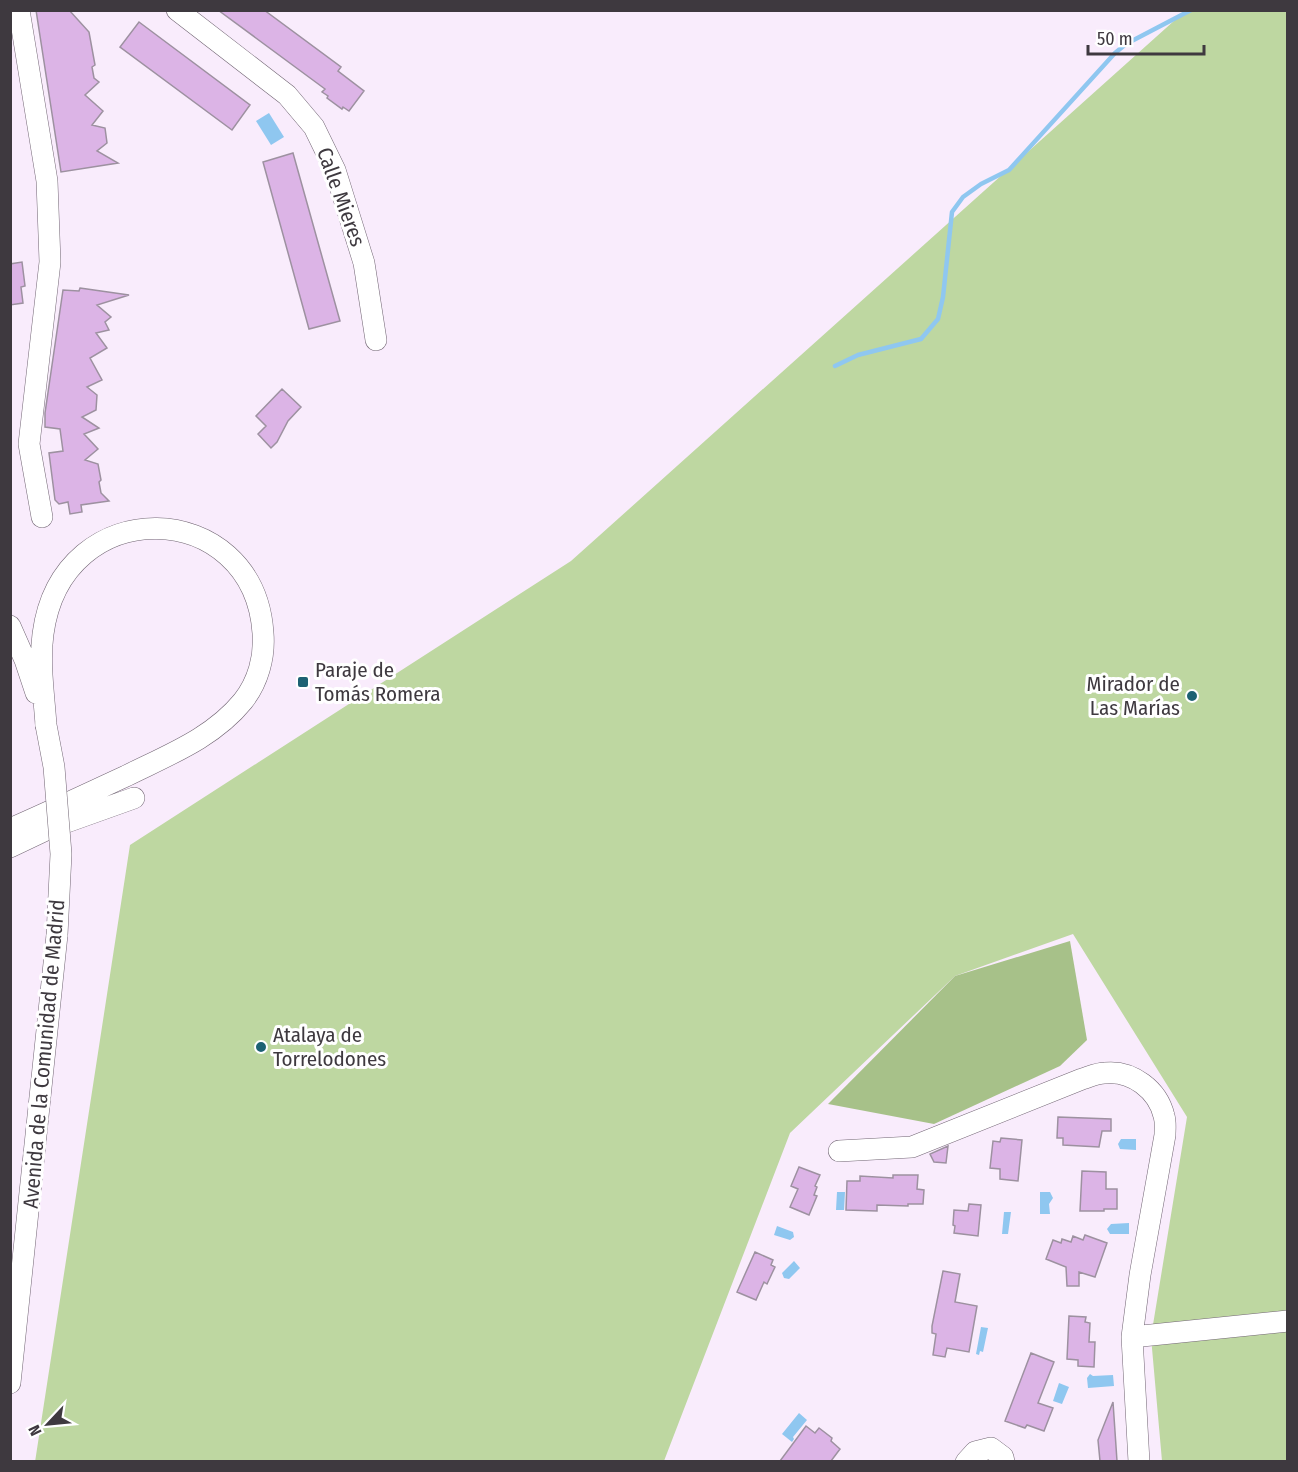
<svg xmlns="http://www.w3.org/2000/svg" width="1298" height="1472" font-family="'Fira Sans Condensed',sans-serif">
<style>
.green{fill:#bed7a1}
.forest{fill:#a7c189}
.water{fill:#8fc7f0}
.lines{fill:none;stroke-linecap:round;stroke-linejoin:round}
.stream{stroke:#8fc7f0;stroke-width:4.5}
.building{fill:#dcb4e6;stroke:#9d91a0;stroke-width:1.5}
.minor-casing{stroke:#726674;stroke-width:22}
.minor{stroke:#fff;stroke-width:21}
.minor-bridge-casing{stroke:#726674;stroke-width:22;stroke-linecap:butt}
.minor-bridge{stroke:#fff;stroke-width:21}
.poi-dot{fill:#1d6173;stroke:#fff;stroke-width:2}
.labels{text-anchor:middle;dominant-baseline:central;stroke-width:6;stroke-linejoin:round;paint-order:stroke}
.street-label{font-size:21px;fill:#3e393f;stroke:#fff}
.poi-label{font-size:21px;fill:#3e393f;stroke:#fff;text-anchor:start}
</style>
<rect width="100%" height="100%" fill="#f9ecfc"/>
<!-- green -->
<path class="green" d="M 1185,11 L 1287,11 L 1287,1461 L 1162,1461 L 1151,1337 L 1187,1117 L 1073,934 L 955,976 L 790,1133 L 664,1461 L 35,1462 L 130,845 L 571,561 Z"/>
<!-- forest -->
<path class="forest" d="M 1070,941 L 1087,1040 L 1060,1066 L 934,1124 L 828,1104 L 955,976 Z"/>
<!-- water -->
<path class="water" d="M 269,113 L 284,137 L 271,145 L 256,121 Z
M 1121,1139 L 1136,1139 L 1136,1150 L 1120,1149 L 1118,1144 Z
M 837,1192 L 845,1192 L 844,1210 L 836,1210 Z
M 1040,1192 L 1050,1192 L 1053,1198 L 1049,1204 L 1050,1214 L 1040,1214 Z
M 1004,1212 L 1011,1212 L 1008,1234 L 1002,1234 Z
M 1129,1223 L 1129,1234 L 1110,1234 L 1107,1229 L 1111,1224 Z
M 777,1226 L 793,1232 L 794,1237 L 790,1240 L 774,1235 Z
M 794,1261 L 800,1268 L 789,1279 L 784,1278 L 782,1273 Z
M 981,1327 L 988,1328 L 983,1352 L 980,1351 L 979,1355 L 976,1354 Z
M 1090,1374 L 1093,1376 L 1113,1375 L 1114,1386 L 1088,1388 L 1087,1378 Z
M 1059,1383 L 1069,1387 L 1062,1404 L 1053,1401 Z
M 799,1413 L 807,1420 L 793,1437 L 794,1439 L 792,1442 L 782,1434 Z"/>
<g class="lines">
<!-- stream -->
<path class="stream" d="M 835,366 L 858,355 L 921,339 L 938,319 L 943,297 L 952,212 L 963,197 L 981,184 L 1009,170 L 1115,53 L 1126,44 L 1191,10"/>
</g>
<!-- building -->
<path class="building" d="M 36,10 L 69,10 L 89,32 L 95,65 L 92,67 L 94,78 L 99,82 L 85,95 L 103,111 L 92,125 L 105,128 L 107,143 L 97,151 L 118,163 L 61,172 Z
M 218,10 L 264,10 L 341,67 L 338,71 L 364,91 L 349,111 L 343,107 L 342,109 L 327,98 L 328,96 L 322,92 L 325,89 Z
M 139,22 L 250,105 L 232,130 L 120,47 Z
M 293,153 L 340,321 L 309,329 L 263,162 Z
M 22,262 L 25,286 L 21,287 L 23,303 L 10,305 L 10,264 Z
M 80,288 L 129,295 L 97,305 L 111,317 L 105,322 L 109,330 L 96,333 L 107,348 L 90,358 L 102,380 L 87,387 L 97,395 L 96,410 L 82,417 L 99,428 L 84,434 L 98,449 L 85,460 L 98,464 L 101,480 L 99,482 L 101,493 L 109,501 L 81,505 L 82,512 L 70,514 L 68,502 L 59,504 L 55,500 L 49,453 L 63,451 L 60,429 L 45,427 L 45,413 L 63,290 L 79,291 Z
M 282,389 L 301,407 L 288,421 L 277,442 L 271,448 L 258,434 L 266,426 L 256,416 Z
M 1058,1117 L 1111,1119 L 1111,1131 L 1102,1131 L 1099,1147 L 1063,1145 L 1063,1138 L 1057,1138 Z
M 1001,1138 L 1022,1140 L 1018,1181 L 1000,1179 L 1000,1169 L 990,1168 L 993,1141 L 1000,1142 Z
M 948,1146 L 946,1163 L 934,1162 L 930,1154 Z
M 799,1167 L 820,1175 L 815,1186 L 817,1187 L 814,1195 L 817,1196 L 809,1215 L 790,1207 L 798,1189 L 791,1186 Z
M 1082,1171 L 1106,1172 L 1106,1189 L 1117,1189 L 1117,1209 L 1104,1209 L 1104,1211 L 1080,1211 Z
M 893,1175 L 918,1175 L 917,1189 L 924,1190 L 923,1204 L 908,1204 L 908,1206 L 877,1205 L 877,1211 L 846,1210 L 847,1181 L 860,1181 L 860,1176 L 893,1178 Z
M 969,1204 L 981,1205 L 978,1236 L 954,1233 L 955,1226 L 953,1225 L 954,1210 L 968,1211 Z
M 1085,1235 L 1107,1243 L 1095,1277 L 1079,1272 L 1079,1286 L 1067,1286 L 1066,1267 L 1046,1259 L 1053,1240 L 1061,1243 L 1062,1239 L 1071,1242 L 1073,1236 L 1083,1240 Z
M 755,1252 L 773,1260 L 771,1265 L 775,1267 L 767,1284 L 764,1282 L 756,1300 L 737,1292 Z
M 943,1271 L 960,1274 L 955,1302 L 977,1306 L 969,1352 L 947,1348 L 945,1357 L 933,1355 L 936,1334 L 932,1333 L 932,1326 Z
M 1069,1316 L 1086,1317 L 1085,1322 L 1090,1323 L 1089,1342 L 1095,1342 L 1094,1367 L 1078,1366 L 1078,1360 L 1067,1359 Z
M 1031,1353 L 1054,1362 L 1038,1403 L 1053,1408 L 1044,1431 L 1027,1425 L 1025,1428 L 1005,1421 Z
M 1113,1402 L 1117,1461 L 1100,1461 L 1098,1440 Z
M 806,1426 L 815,1433 L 819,1428 L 832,1438 L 831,1441 L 840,1449 L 831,1461 L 780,1461 Z"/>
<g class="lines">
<!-- minor casing -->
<g class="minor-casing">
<path id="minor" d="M 19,10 L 47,181 L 50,262 L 29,444 L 42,517
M 177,10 L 287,95 L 314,127 L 335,170 L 364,263 L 376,340
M 10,626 L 25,660 L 36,693
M 10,829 C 49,812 87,794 126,776 C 168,755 213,738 243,701 C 258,682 265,657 263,633 C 254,497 62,490 43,634 C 39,664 44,695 46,725
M 10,847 L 50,828 L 134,798
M 839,1151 L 912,1147 L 1082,1079 C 1089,1077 1097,1073 1105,1073 C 1132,1070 1158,1090 1164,1116 C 1166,1122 1165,1129 1165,1135 L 1140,1275 L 1132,1337 L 1139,1462
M 1132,1337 L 1288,1321
M 10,1383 L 57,935
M 966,1462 L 975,1452 L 991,1448 L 1003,1457 L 1004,1462"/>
</g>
<!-- minor -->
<use href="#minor" class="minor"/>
<!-- minor-bridge casing -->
<g class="minor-bridge-casing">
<path id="minor-bridge" d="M 46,725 L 54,767 L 61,854 L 57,935"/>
</g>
<!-- minor-bridge -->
<use href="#minor-bridge" class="minor-bridge"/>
</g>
<!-- markers -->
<g class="poi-dot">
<rect x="297" y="676" width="12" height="12" rx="3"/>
<circle cx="1192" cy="696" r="6"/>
<circle cx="261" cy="1047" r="6"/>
</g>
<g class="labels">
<!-- street labels -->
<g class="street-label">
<text transform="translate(341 197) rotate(70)">Calle Mieres</text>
<text transform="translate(44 1054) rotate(-85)">Avenida de la Comunidad de Madrid</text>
</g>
<!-- poi labels -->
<g class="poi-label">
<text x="315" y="670">Paraje de<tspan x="315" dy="24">Tomás Romera</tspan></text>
<text x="1180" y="684" text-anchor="end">Mirador de<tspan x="1180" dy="24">Las Marías</tspan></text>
<text x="273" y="1035">Atalaya de<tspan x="273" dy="24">Torrelodones</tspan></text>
</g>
</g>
<!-- border -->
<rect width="1298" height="1472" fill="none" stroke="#3e393f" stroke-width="24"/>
<!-- north arrow -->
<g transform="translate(48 1424) rotate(244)" stroke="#ffffff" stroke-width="4.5" paint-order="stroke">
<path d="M0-4.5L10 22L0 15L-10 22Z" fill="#3e393f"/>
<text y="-9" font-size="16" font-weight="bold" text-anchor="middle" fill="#3e393f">N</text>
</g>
<!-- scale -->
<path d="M1088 45v9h116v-9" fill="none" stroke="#3e393f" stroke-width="3"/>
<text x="1097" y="45" font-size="18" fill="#3e393f" stroke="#ffffff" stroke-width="4.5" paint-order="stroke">50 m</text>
</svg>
